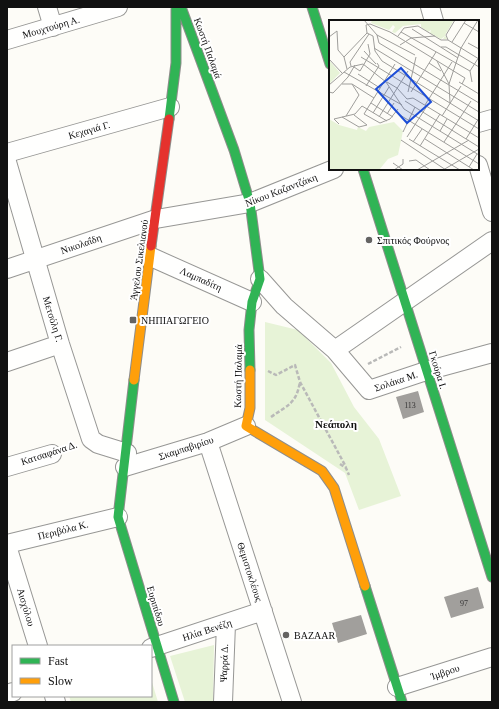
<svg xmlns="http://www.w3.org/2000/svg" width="499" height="709" font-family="Georgia,serif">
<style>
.green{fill:#e7f3d7}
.building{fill:#a19f9c}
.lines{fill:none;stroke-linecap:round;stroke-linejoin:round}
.street-casing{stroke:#979795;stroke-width:20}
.fast-casing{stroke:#8e8d8b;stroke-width:11}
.slow-casing{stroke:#8e8d8b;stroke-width:11}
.jam-casing{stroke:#8e8d8b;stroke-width:11}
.path{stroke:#b9b9b8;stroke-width:2.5;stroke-dasharray:4 2;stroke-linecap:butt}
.street{stroke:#fffffe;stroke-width:18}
.fast{stroke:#30b455;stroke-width:9}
.slow{stroke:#ff9f0a;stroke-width:9}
.jam{stroke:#e5322d;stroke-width:9}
.poi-dot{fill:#646362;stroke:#fff;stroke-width:1.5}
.labels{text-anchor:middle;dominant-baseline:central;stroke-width:4;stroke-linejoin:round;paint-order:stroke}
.number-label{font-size:8px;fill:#353434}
.street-label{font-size:10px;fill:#111;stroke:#fff}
.poi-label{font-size:10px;fill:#111;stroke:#fff;text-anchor:start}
.neighbourhood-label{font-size:11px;font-weight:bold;fill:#111;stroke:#fff}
.inset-road{fill:none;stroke:#9f9e9b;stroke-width:1}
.view{fill:#1d4ed8;fill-opacity:0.15;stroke:#1d4ed8;stroke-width:2}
.inset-edge{fill:none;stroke:#111;stroke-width:2}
</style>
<rect width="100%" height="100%" fill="#fdfcf7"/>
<!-- green -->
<path class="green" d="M 265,322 L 298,330 L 331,363 L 354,407 L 379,439 L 401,496 L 359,510 L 345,473 L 265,420 Z
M 214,645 L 213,702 L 185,702 L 170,656 Z
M 151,679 L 158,702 L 71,702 L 69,696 L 151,696 Z"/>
<!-- building -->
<path class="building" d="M 418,391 L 424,412 L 403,419 L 396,397 Z
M 478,587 L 484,608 L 451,618 L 444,597 Z
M 361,615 L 367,634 L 338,643 L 332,623 Z"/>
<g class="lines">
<!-- street casing -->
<g class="street-casing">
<path id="street" d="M 47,7 L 53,27
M 430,7 L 434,21
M 7,40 L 118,7
M 478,123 L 492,119
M 7,153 L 170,107
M 7,162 L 60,344 L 91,439 L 98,444 L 127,453
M 478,165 L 492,212
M 149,256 L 252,302
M 7,269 L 156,219 L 250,203 L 334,169
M 260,279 L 284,306 L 335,350 L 369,390 L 426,371 L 492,353
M 335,350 L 492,241
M 7,362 L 60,344
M 208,442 L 292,702
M 7,467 L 52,454
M 125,467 L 208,442 L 246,426
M 7,544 L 118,517
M 7,546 L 38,646
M 151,648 L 263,611
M 397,687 L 492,657
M 7,694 L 13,692
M 54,696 L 56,702
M 223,702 L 226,624"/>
</g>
<!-- fast casing -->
<g class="fast-casing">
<path id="fast" d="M 181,7 L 234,150 L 250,203 L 260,279 L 252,302 L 249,330 L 250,370
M 312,7 L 330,64
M 169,119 L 176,63 L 176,9
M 363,169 L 492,577
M 134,380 L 118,517 L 174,702
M 365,586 L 402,702"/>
</g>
<!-- slow casing -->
<g class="slow-casing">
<path id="slow" d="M 250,370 L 250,408 L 246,426 L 322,471 L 334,488 L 365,586
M 134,380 L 151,246"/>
</g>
<!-- jam casing -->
<g class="jam-casing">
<path id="jam" d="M 151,246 L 169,119"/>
</g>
<!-- path -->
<path class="path" d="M 368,364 L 401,347
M 268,371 L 276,375 L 295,365 L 300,382 L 346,467
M 271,417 C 288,405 296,404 300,382
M 66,449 L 76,445
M 340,464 L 346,468 L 349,475"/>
<!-- street -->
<use href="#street" class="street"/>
<!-- fast -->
<use href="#fast" class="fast"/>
<!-- slow -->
<use href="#slow" class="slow"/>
<!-- jam -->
<use href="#jam" class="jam"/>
</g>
<!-- markers -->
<g class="poi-dot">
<circle cx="369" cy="240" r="4"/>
<rect x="129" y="316" width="8" height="8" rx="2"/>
<circle cx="286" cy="635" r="4"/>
</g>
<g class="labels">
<!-- number labels -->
<g class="number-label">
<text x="410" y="405">113</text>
<text x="464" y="603">97</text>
</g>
<!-- street labels -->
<g class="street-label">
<text transform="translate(51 27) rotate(-16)">Μουχτούρη Α.</text>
<text transform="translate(208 48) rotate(70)">Κωστή Παλαμά</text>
<text transform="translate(89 130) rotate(-16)">Κεχαγιά Γ.</text>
<text transform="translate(281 190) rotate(-21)">Νίκου Καζαντζάκη</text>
<text transform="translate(81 244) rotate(-19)">Νικολαΐδη</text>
<text transform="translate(139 260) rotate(-82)">Άγγελου Σικελιανού</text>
<text transform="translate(201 279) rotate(24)">Λαμπαδίτη</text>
<text transform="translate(53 319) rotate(73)">Μετσόλη Γ.</text>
<text transform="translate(438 370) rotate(73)">Γκούρα Ι.</text>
<text transform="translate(238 376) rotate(-89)">Κωστή Παλαμά</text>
<text transform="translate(396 381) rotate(-19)">Σολάκα Μ.</text>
<text transform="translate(186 448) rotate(-18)">Σκαμπαβιρίου</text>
<text transform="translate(49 453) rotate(-18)">Κατσαφάνα Δ.</text>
<text transform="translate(63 530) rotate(-14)">Περιβόλα Κ.</text>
<text transform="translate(250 572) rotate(72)">Θεμιστοκλέους</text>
<text transform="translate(156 606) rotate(73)">Ευριπίδου</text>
<text transform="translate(26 607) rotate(73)">Αισχύλου</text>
<text transform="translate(207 630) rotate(-18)">Ηλία Βενέζη</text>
<text transform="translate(224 663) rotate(-88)">Ψαρρά Δ.</text>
<text transform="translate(445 672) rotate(-18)">Ίμβρου</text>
</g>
<!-- poi labels -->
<g class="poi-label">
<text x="377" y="240">Σπιτικός Φούρνος</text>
<text x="141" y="320">ΝΗΠΙΑΓΩΓΕΙΟ</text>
<text x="294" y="635">BAZAAR</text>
</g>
<!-- neighbourhood labels -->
<g class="neighbourhood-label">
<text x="336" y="424">Νεάπολη</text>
</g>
</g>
<!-- overview -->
<g transform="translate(329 20)">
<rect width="150" height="150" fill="#fdfcf7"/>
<path d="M 43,0 L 125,0 L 116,15 L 118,19 L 114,19 L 116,16 L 112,19 L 101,13 L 102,10 L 99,12 L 92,7 L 92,4 L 74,6 L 66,13 L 63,12 L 66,7 L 64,5 L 60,10 L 42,3 ZM 0,40 L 11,53 L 0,64 ZM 0,99 L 10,105 L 28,110 L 29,107 L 37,111 L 40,107 L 65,102 L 74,111 L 69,135 L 59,139 L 50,150 L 0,150 Z" fill="#e7f3d7"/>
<path class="inset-road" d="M 35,0 L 48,15 L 50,23 L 150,83M 135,3 L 150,12M 83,9 L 129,38M 72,12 L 141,51M 38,13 L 44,16 L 46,31 L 53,41 L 150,101M 38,13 L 37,5 L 41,4 L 61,12 L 136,58 L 133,64M 48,15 L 86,35M 69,16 L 75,8 L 89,6 L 112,20 L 119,20 L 150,39M 0,17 L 8,11 L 9,30 L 15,37M 119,20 L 117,15 L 126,0M 123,22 L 137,0M 139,23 L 150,29M 71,25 L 82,18 L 106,16M 112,27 L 117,27 L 150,47M 45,28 L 150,92M 35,31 L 47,44M 32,37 L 150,109M 0,39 L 13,53M 108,41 L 120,64M 100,43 L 112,51M 66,44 L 35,94 L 51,103 L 61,99 L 69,89M 22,46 L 21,42 L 40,14M 25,47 L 31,51 L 41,34 L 39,24M 18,49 L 15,37 L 38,13M 15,52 L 73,85M 29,54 L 51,68M 58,62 L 68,68 L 78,79 L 84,78 L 150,118M 130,62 L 150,74M 143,62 L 141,51 L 150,37M 13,64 L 23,64 L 45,78M 0,65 L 21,47 L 34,44 L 57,62 L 75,89 L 150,135M 37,66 L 50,46 L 48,43M 0,72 L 4,73 L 19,57 L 26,45M 79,72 L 87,37M 82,72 L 107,32M 76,81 L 150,127M 42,83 L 64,97M 121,83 L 120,64 L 132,28 L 149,0M 96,85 L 123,42M 44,93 L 60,67M 58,94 L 65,83M 71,95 L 150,144M 17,96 L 30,75 L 23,64M 113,96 L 132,66M 13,97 L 30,107 L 38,105 L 25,95M 50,97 L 79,51M 10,104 L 5,99 L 26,94 L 33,86 L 58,101M 111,111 L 118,99M 74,112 L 86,87M 78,117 L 98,86M 80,119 L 131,150M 96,119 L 145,150M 137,119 L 150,98M 72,120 L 117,150M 84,122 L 93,109M 115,122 L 142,81M 91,126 L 111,94M 80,141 L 87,140 L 101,150M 64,143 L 74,150M 140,147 L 148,134M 65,150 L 74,144 L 74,139M 88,150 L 140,120M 114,150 L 150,129"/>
<path class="view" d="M 72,48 L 102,82 L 78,103 L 47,69 Z"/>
<rect width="150" height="150" class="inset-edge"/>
</g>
<!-- border -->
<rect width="499" height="709" fill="none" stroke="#111111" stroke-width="16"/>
<!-- legend -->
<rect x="12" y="645" width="140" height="52" fill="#ffffff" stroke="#a0a0a0"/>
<rect x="20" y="658" width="20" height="6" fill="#30b455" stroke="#a0a0a0"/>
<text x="48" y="665" font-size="12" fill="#111111">Fast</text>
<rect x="20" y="678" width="20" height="6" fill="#ff9f0a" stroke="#a0a0a0"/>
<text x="48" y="685" font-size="12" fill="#111111">Slow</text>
</svg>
